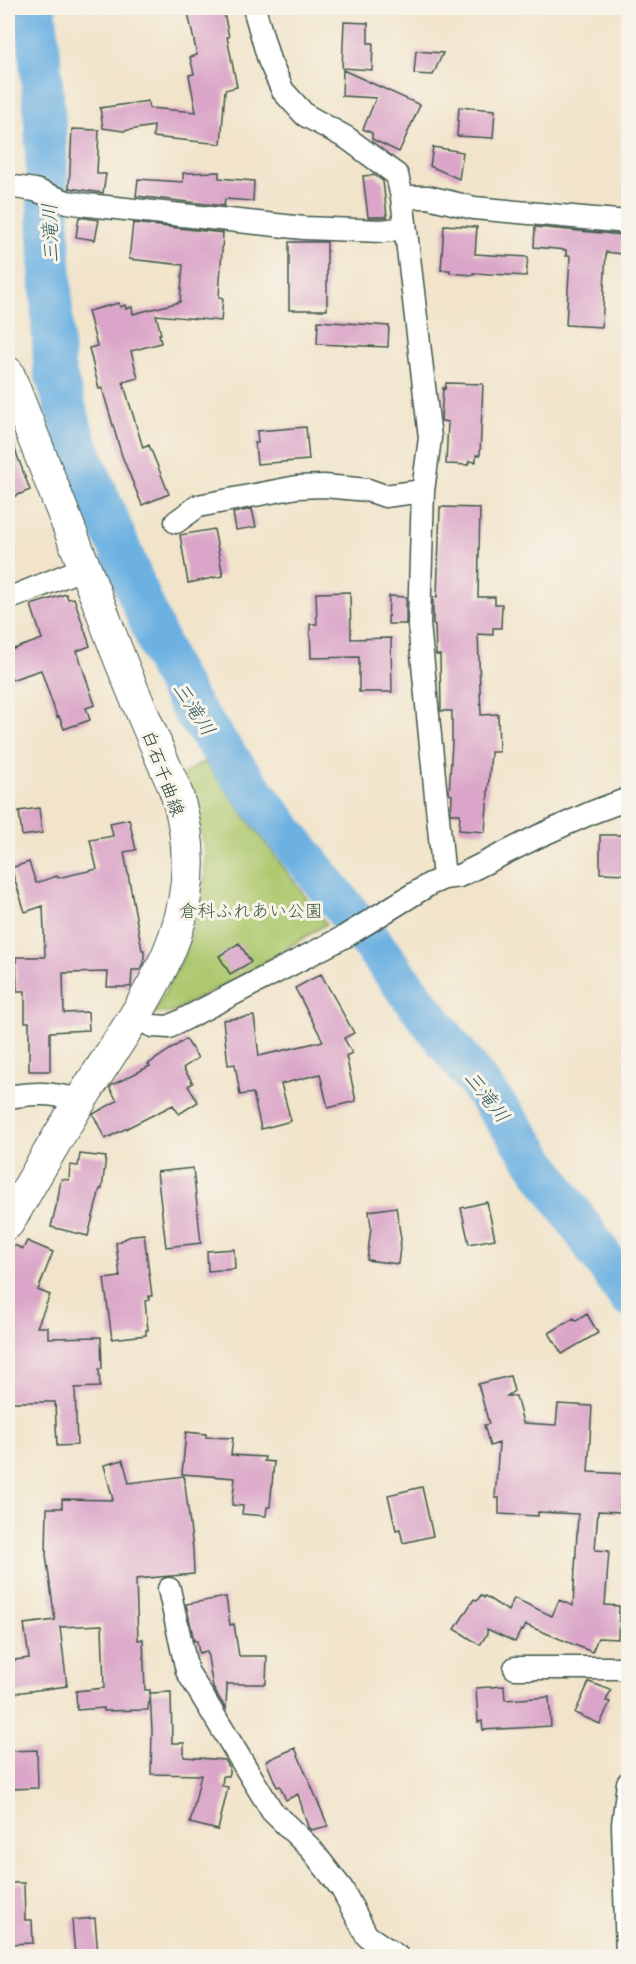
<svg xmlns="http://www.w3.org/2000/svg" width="636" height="1964" font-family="Mali,'Klee One',sans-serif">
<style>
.green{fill:#adc86e;stroke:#668251;stroke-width:1.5}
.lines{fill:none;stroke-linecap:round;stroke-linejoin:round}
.river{stroke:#6cb1e2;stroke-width:42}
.building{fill:#daa5c8}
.street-casing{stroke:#3e564a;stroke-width:25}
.secondary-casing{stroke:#3e564a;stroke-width:34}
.street{stroke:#fff;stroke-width:22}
.secondary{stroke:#fff;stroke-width:32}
.labels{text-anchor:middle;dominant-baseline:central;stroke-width:6;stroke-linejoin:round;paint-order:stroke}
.street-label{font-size:18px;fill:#1f3d34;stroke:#f7f3e8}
.park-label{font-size:18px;fill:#3b5940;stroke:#f7f3e8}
.water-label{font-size:20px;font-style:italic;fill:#325a60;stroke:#f7f3e8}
</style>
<rect width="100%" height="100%" fill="#f7f3e8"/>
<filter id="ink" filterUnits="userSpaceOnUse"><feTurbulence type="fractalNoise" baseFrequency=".0167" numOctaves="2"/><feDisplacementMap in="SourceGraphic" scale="12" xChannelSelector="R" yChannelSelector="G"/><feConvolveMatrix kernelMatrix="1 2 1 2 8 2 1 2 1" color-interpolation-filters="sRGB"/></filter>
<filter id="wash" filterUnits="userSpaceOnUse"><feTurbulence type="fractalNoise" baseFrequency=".008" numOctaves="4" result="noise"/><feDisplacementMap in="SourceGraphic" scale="24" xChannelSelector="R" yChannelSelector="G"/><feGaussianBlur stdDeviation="1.35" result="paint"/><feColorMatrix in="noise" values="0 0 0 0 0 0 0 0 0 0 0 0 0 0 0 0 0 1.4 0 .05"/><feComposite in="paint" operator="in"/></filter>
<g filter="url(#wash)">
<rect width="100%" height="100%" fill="#f1e4ca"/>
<!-- green -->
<path class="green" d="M 204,761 L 326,924 L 248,972 L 170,1013 L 154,1013 L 186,952 L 197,914 L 205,874 L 205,847 L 184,774 Z"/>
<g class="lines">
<!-- river -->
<path class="river" d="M 35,8 L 39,44 L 45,123 L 54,369 L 75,440 L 169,668 L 192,709 L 247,784 L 367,937 L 518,1135 L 628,1295"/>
</g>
<g id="blocks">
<!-- building -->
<path class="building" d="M 187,8 L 223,8 L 229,37 L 227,37 L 237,87 L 225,90 L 221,144 L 153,137 L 154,126 L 123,131 L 103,128 L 100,108 L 148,101 L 149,108 L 196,112 L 189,75 L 194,74 L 190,57 L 197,55 Z
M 344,22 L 368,23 L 368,43 L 373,43 L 372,70 L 342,68 Z
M 416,51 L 443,53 L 433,75 L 414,74 Z
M 343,70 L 420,105 L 399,152 L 372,139 L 372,133 L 363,129 L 376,98 L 342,96 Z
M 459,107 L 495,110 L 493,138 L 457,136 Z
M 72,129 L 99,130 L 97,174 L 106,174 L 103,193 L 69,188 Z
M 433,147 L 463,152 L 459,179 L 430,166 Z
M 219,172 L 219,178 L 254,181 L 253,201 L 225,199 L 224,206 L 136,196 L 138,179 L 183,182 L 183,173 Z
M 374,175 L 383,181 L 387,217 L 368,217 L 363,176 Z
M 79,217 L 99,220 L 95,240 L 76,237 Z
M 133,223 L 223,233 L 219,297 L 223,298 L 221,321 L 156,315 L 161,334 L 159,334 L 161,343 L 131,351 L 138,378 L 123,382 L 143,448 L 149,445 L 169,494 L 142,505 L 122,456 L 102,388 L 99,389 L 89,348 L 97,346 L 88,311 L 119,303 L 120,307 L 125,305 L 126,309 L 132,307 L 133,314 L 180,302 L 183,265 L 129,259 Z
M 444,225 L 477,227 L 475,254 L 528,257 L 526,276 L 473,273 L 473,275 L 450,273 L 450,270 L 441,270 Z
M 535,227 L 623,235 L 622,254 L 606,252 L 602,327 L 566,325 L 570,256 L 566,256 L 566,250 L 534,247 Z
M 289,242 L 327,242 L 327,310 L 289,310 Z
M 318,321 L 389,326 L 388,347 L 317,344 Z
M 446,383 L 483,384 L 480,455 L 476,455 L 476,462 L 469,461 L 468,465 L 446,464 L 448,422 L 442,421 L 441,419 L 443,388 L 445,389 Z
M 306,427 L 309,460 L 257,464 L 255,443 L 258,443 L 257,431 Z
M 10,436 L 30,490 L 8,499 L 8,437 Z
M 440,507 L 480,508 L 478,597 L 495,597 L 495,604 L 502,604 L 501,628 L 493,628 L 493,635 L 478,634 L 481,715 L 498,714 L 499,752 L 491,752 L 485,832 L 459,830 L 460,814 L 451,814 L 452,795 L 449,794 L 452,742 L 452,711 L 441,711 L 440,655 L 436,655 L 435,625 L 433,624 L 433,597 L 437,597 Z
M 252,509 L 256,527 L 236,530 L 233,513 Z
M 214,529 L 223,576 L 188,583 L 180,535 Z
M 350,592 L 351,639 L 391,638 L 392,692 L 359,692 L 359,657 L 311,658 L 310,624 L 317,624 L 316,593 Z
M 66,594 L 68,599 L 74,598 L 90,646 L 77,651 L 95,705 L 86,708 L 90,720 L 64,729 L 59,716 L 57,717 L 41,670 L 8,681 L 8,651 L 42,639 L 31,605 Z
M 389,596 L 406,597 L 406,624 L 388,624 Z
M 39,808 L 42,833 L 22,836 L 19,811 Z
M 129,819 L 136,850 L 124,852 L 142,950 L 144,950 L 144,963 L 140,970 L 132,970 L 131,987 L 107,987 L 108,972 L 63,973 L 64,1013 L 88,1012 L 89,1030 L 50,1032 L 50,1071 L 29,1071 L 29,1022 L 25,1022 L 25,991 L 17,991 L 16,957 L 45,957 L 43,906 L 25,912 L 11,868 L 29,862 L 36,883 L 57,876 L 58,878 L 97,869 L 90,840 L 113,836 L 110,823 Z
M 600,835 L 628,835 L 628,874 L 600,873 Z
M 239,943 L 251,962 L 230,974 L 219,956 Z
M 321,974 L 354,1033 L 344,1038 L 352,1053 L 346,1056 L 356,1101 L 328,1108 L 320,1074 L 281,1084 L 291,1121 L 261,1129 L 253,1093 L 240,1095 L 235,1064 L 228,1065 L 223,1020 L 254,1016 L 259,1056 L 323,1041 L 295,988 Z
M 186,1039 L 198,1058 L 183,1068 L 193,1083 L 188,1086 L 198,1102 L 179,1114 L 173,1105 L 105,1139 L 93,1114 L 117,1101 L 110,1088 L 112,1085 L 150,1066 L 148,1064 Z
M 80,1154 L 106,1157 L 102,1189 L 100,1189 L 88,1236 L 51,1227 L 58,1198 L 61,1179 L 69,1180 L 70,1165 L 78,1166 Z
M 193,1168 L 201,1243 L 166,1247 L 157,1172 Z
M 487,1202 L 495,1239 L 469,1244 L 461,1208 Z
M 396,1207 L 401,1239 L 398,1264 L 367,1260 L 371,1227 L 369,1211 Z
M 144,1234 L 152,1296 L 149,1296 L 149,1300 L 145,1301 L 148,1330 L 146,1330 L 146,1335 L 112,1339 L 104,1279 L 120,1277 L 116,1243 L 133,1235 Z
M 27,1241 L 53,1252 L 38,1290 L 50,1295 L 37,1327 L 48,1327 L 48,1338 L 101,1337 L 102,1369 L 99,1369 L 100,1387 L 75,1388 L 77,1445 L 57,1446 L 55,1402 L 8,1402 L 8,1261 L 14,1245 L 23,1249 Z
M 234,1249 L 235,1269 L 208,1271 L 207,1251 Z
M 587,1314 L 598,1333 L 562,1354 L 549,1333 L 574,1318 L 576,1321 Z
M 510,1376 L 514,1391 L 507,1396 L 516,1396 L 523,1423 L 556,1425 L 558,1404 L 592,1406 L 588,1472 L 628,1474 L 628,1507 L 620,1506 L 620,1512 L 598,1511 L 595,1550 L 609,1551 L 605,1605 L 619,1606 L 618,1639 L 598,1638 L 592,1652 L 526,1625 L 523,1631 L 521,1630 L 515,1642 L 487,1629 L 487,1634 L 480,1645 L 455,1629 L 474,1599 L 477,1601 L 481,1595 L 484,1598 L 485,1596 L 508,1611 L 514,1598 L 552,1616 L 559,1600 L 573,1606 L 578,1514 L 538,1512 L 538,1516 L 499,1514 L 499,1498 L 495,1498 L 499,1443 L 490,1446 L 484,1425 L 489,1424 L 478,1384 Z
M 186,1432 L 206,1434 L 206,1437 L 233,1438 L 231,1455 L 265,1457 L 264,1461 L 274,1462 L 270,1507 L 267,1507 L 266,1516 L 242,1514 L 243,1506 L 232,1505 L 235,1478 L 182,1474 Z
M 123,1460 L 129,1483 L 184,1476 L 193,1549 L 194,1574 L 136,1579 L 138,1640 L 143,1639 L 145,1690 L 150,1690 L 148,1710 L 104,1711 L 104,1708 L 77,1710 L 76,1691 L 104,1688 L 102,1625 L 60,1627 L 67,1686 L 8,1694 L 8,1661 L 29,1658 L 24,1624 L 55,1620 L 46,1555 L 47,1508 L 62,1508 L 62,1499 L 113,1500 L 104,1465 Z
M 422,1487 L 433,1536 L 403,1543 L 400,1529 L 396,1530 L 388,1495 Z
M 226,1597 L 230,1625 L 234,1624 L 239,1656 L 267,1656 L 266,1684 L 227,1684 L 226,1709 L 213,1688 L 207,1651 L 199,1653 L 197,1641 L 194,1641 L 186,1604 Z
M 589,1682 L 611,1690 L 606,1701 L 610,1702 L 600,1724 L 575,1713 Z
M 504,1686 L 505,1700 L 549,1697 L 551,1726 L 483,1730 L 482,1721 L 478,1722 L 476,1688 Z
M 171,1692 L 172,1743 L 184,1743 L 184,1757 L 225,1760 L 229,1767 L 229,1776 L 223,1776 L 222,1786 L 228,1787 L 218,1830 L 190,1823 L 201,1775 L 151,1774 L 152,1731 L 150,1693 Z
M 295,1748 L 305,1771 L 328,1826 L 311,1830 L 308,1827 L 298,1794 L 286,1800 L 280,1786 L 277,1787 L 266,1761 Z
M 37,1750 L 38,1788 L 10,1789 L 8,1751 Z
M 8,1883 L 24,1883 L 25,1920 L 32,1920 L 33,1943 L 8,1944 Z
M 95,1918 L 98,1956 L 75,1956 L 72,1920 Z"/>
</g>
</g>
<g filter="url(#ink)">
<use href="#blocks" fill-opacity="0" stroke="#3e564a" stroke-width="1.5"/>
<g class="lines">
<!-- street casing -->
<g class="street-casing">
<path id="street" d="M 254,8 L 269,60 L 283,91 L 305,115 L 347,138 L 397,175 L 402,197 L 430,438 L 423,491 L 419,624 L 444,878
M 8,186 L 35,190 L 67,202 L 88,205 L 304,228 L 383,231 L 404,228
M 402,197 L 428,197 L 474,208 L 628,222
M 176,522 L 198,506 L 297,487 L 324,486 L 368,490 L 385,496 L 423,491
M 8,599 L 84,568
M 133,1017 L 153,1026 L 169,1027 L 344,937 L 430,884 L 444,878 L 459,876 L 539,836 L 593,812 L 628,799
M 8,1097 C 37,1092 51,1093 80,1100
M 169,1589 L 187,1671 L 272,1811 L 311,1849 L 342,1889 L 367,1936 L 397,1956
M 515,1668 L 628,1668
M 627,1956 L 623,1824 L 628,1783"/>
</g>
<!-- secondary casing -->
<g class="secondary-casing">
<path id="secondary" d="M 8,373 L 103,614 C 118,658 137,701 156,745 C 162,761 171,778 177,795 C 216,918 143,1001 82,1098 C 56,1139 32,1182 8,1223"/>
</g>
<!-- street -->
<use href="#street" class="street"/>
<!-- secondary -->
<use href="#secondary" class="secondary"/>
</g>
</g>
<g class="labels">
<!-- street labels -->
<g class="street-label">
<text transform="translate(164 773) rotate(70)">白石千曲線</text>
</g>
<!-- park labels -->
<g class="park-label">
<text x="251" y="910">倉科ふれあい公園</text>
</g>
<!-- water labels -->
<g class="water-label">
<text transform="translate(49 233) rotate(-92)">三滝川</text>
<text transform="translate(195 708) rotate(57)">三滝川</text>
<text transform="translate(488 1096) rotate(52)">三滝川</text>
</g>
</g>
<!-- margin -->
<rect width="636" height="1964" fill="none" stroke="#f7f3e8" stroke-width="30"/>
</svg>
